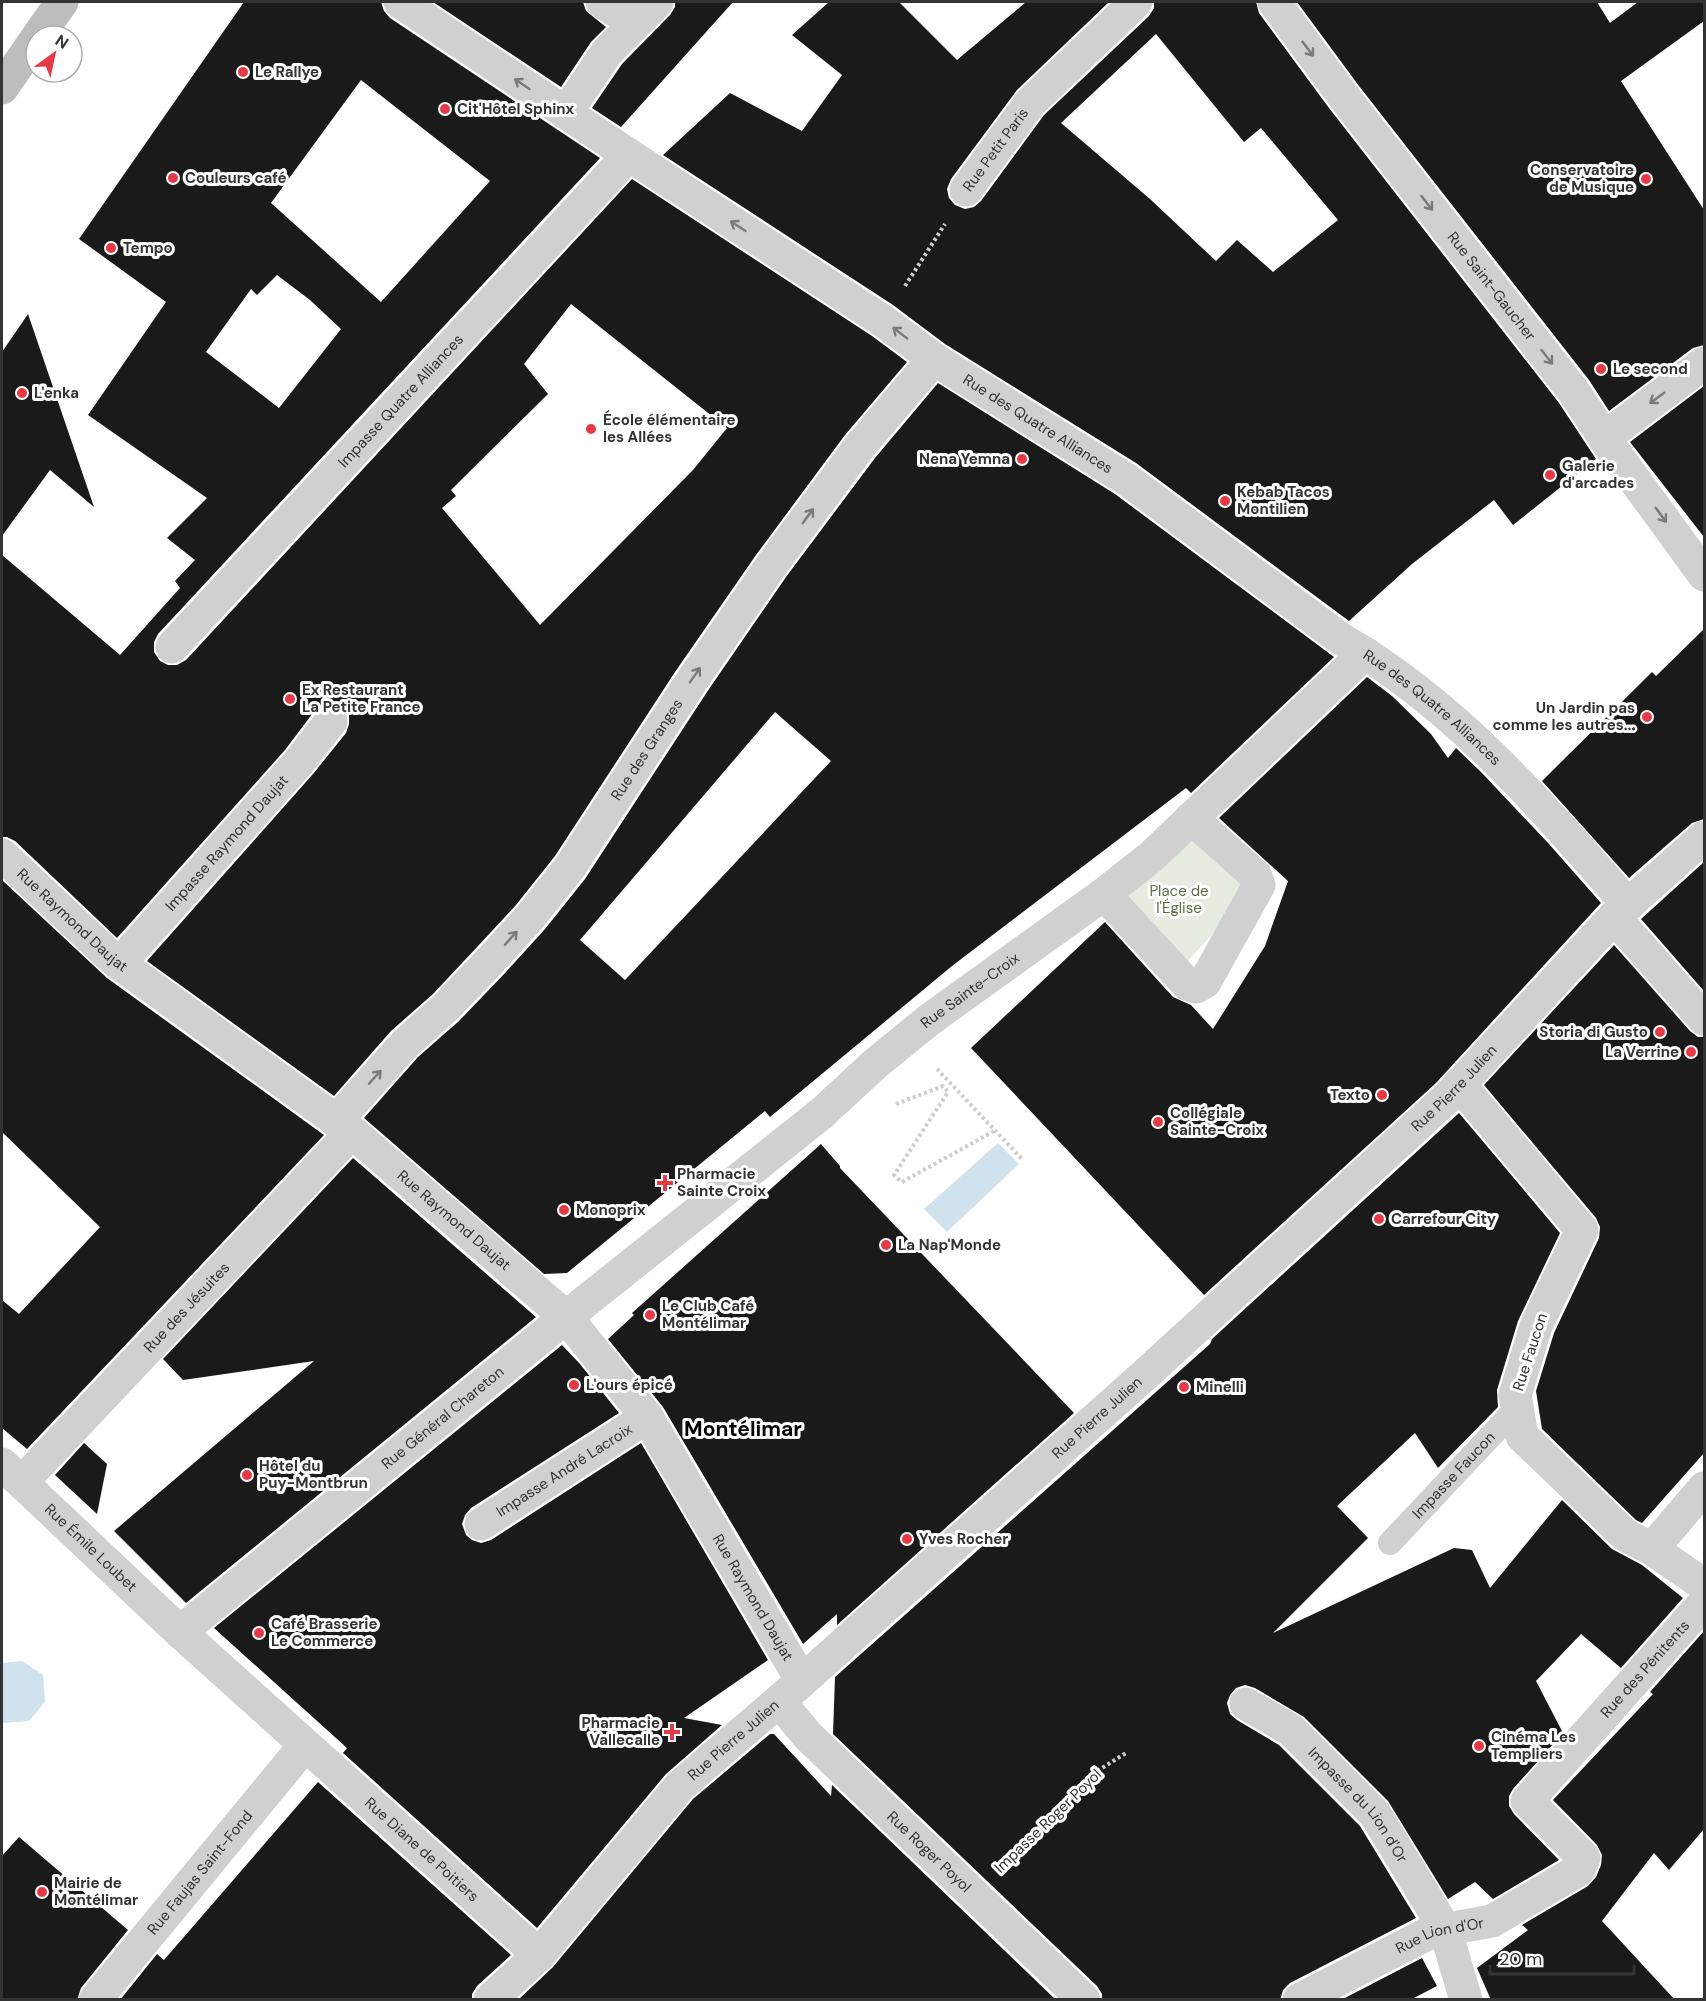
<svg xmlns="http://www.w3.org/2000/svg" width="1706" height="2001" font-family="'DM Sans',sans-serif">
<style>
.green{fill:#e6ecdf}
.water{fill:#cfe2ee}
.building{fill:#1a1a1a;fill-rule:evenodd}
.lines{fill:none;stroke-linecap:round;stroke-linejoin:round}
.path{stroke:#cdcdcd;stroke-width:4;stroke-dasharray:3 3;stroke-linecap:butt}
.lane{stroke:#d0d0d0;stroke-width:24}
.street{stroke:#d0d0d0;stroke-width:33}
.secondary{stroke:#bdbdbd;stroke-width:33}
.oneway{stroke:#7a7a7a}
.poi-dot{fill:#e63946;stroke:#fff;stroke-width:2}
.labels{text-anchor:middle;dominant-baseline:central;stroke-width:6;stroke-linejoin:round;paint-order:stroke}
.poi-label{font-size:15px;font-weight:bold;fill:#333;stroke:#fff;text-anchor:start}
.street-label{font-size:15px;fill:#333;stroke:#fff}
.park-label{font-size:15px;fill:#56703f;stroke:#fff}
.district-label{font-size:21px;font-weight:bold;fill:#000;stroke:#fff}
</style>
<rect width="100%" height="100%" fill="#fff"/>
<!-- green -->
<path class="green" d="M 1204,814 L 1266,876 L 1182,967 L 1111,898 Z"/>
<!-- water -->
<path class="water" d="M 998,1143 L 1019,1164 L 947,1232 L 924,1209 Z
M 22,1661 L 43,1675 L 45,1702 L 29,1721 L 3,1723 L 2,1721 L 2,1663 Z"/>
<!-- building -->
<path class="building" d="M 244,2 L 381,2 L 384,11 L 390,18 L 600,158 L 158,634 L 154,642 L 154,652 L 160,661 L 168,665 L 177,665 L 186,660 L 632,179 L 872,336 L 907,362 L 845,435 L 756,555 L 675,672 L 555,856 L 516,905 L 478,946 L 433,994 L 391,1031 L 334,1096 L 147,961 L 313,774 L 346,733 L 349,724 L 349,715 L 342,706 L 333,702 L 325,703 L 316,709 L 285,750 L 117,938 L 15,841 L 7,837 L 2,837 L 2,555 L 120,655 L 180,588 L 175,581 L 195,560 L 167,538 L 207,498 L 88,415 L 166,302 L 79,239 ZM 361,80 L 490,181 L 381,302 L 271,203 ZM 277,275 L 310,300 L 341,329 L 279,408 L 206,352 L 251,289 L 257,295 ZM 571,304 L 727,428 L 693,470 L 540,625 L 442,508 L 456,496 L 451,490 L 548,394 L 524,364 Z
M 433,2 L 583,2 L 586,11 L 606,27 L 591,42 L 561,87 Z
M 675,2 L 733,2 L 621,127 L 592,108 L 622,64 L 670,15 L 675,7 Z
M 829,2 L 899,2 L 957,60 L 1026,2 L 1109,2 L 1017,90 L 951,179 L 947,189 L 949,198 L 955,205 L 965,209 L 974,207 L 981,201 L 1044,115 L 1149,16 L 1154,8 L 1154,2 L 1256,2 L 1259,13 L 1329,108 L 1559,403 L 1596,459 L 1513,525 L 1494,500 L 1412,564 L 1349,621 L 1136,463 L 945,344 L 893,305 L 663,155 L 730,93 L 802,131 L 842,75 L 792,35 ZM 1156,34 L 1244,142 L 1261,128 L 1338,220 L 1273,272 L 1237,240 L 1216,261 L 1150,199 L 1061,123 Z
M 1297,2 L 1597,2 L 1610,23 L 1638,2 L 1704,2 L 1704,21 L 1621,81 L 1704,210 L 1704,345 L 1693,348 L 1609,411 L 1589,380 L 1359,86 Z
M 28,314 L 94,507 L 50,470 L 2,536 L 2,352 Z
M 938,383 L 1115,494 L 1334,657 L 1191,793 L 1186,788 L 952,966 L 770,1117 L 765,1111 L 567,1273 L 544,1274 L 364,1118 L 418,1057 L 459,1021 L 506,972 L 545,929 L 585,879 L 707,692 L 786,577 L 875,458 ZM 775,712 L 831,761 L 625,980 L 580,940 Z
M 1704,386 L 1704,537 L 1630,442 Z
M 1704,629 L 1704,819 L 1692,823 L 1629,878 L 1542,781 L 1652,672 L 1656,676 Z
M 1367,677 L 1392,696 L 1431,734 L 1448,758 L 1456,748 L 1482,773 L 1549,844 L 1601,903 L 1436,1083 L 1204,1295 L 971,1048 L 1105,922 L 1173,997 L 1191,1005 L 1213,1029 L 1265,946 L 1288,881 L 1219,818 Z
M 1704,862 L 1704,991 L 1641,919 Z
M 2,880 L 107,978 L 324,1135 L 27,1449 L 2,1428 L 2,1300 L 19,1314 L 100,1227 L 2,1132 Z
M 1614,945 L 1690,1031 L 1698,1037 L 1704,1037 L 1704,1453 L 1642,1523 L 1636,1520 L 1542,1429 L 1536,1391 L 1554,1333 L 1599,1238 L 1600,1227 L 1596,1218 L 1484,1085 Z
M 1459,1113 L 1560,1233 L 1518,1321 L 1497,1390 L 1498,1407 L 1438,1468 L 1415,1433 L 1337,1506 L 1368,1538 L 1273,1633 L 1454,1548 L 1472,1550 L 1490,1588 L 1562,1500 L 1612,1549 L 1642,1565 L 1683,1598 L 1621,1668 L 1581,1634 L 1536,1681 L 1563,1733 L 1513,1789 L 1509,1796 L 1509,1806 L 1514,1814 L 1559,1860 L 1493,1899 L 1475,1882 L 1448,1899 L 1388,1801 L 1304,1717 L 1255,1688 L 1245,1685 L 1236,1688 L 1230,1695 L 1227,1703 L 1230,1714 L 1237,1720 L 1279,1745 L 1360,1826 L 1416,1918 L 1290,1983 L 1283,1990 L 1280,2000 L 1102,2000 L 1102,1994 L 1097,1986 L 833,1734 L 835,1677 L 1210,1344 L 1212,1339 Z
M 821,1144 L 840,1166 L 840,1168 L 1074,1413 L 837,1625 L 837,1614 L 803,1644 L 663,1407 L 608,1339 L 634,1315 L 632,1313 Z
M 353,1158 L 536,1317 L 186,1603 L 114,1531 L 314,1361 L 183,1380 L 163,1359 Z
M 562,1345 L 580,1364 L 619,1413 L 471,1508 L 465,1515 L 462,1524 L 466,1535 L 472,1540 L 481,1543 L 491,1540 L 641,1443 L 768,1660 L 684,1718 L 722,1725 L 666,1774 L 537,1928 L 343,1753 L 347,1748 L 214,1628 Z
M 84,1443 L 107,1464 L 97,1514 L 55,1475 Z
M 1704,1631 L 1704,1829 L 1669,1870 L 1654,1853 L 1602,1921 L 1675,2000 L 1491,2000 L 1477,1968 L 1528,1930 L 1522,1925 L 1588,1886 L 1596,1877 L 1601,1865 L 1602,1855 L 1597,1845 L 1553,1800 L 1653,1694 L 1650,1692 Z
M 770,1734 L 774,1734 L 831,1796 L 832,1785 L 1056,2000 L 518,2000 L 553,1967 L 693,1799 Z
M 318,1782 L 511,1955 L 477,1986 L 472,1994 L 472,2000 L 120,2000 L 157,1954 L 164,1960 Z
M 19,1837 L 128,1930 L 81,1988 L 77,2000 L 2,2000 L 2,1856 Z
M 1422,1958 L 1437,1986 L 1410,2000 L 1341,2000 Z"/>
<g class="lines">
<!-- path -->
<path class="path" d="M 905,286 L 945,224
M 937,1069 L 1023,1160
M 896,1104 L 943,1086 L 948,1092 L 894,1175 L 902,1182 L 996,1130
M 1003,1863 L 1094,1773 L 1126,1753"/>
<!-- lane -->
<path class="lane" id="s1" d="M 1390,1543 L 1517,1408"/>
<!-- street -->
<g class="street">
<path id="s2" d="M 400,2 L 629,155 L 883,321 L 934,359 L 1126,479 L 1341,639 C 1455,704 1543,807 1628,905"/>
<path d="M 602,2 L 635,23"/>
<path id="s3" d="M 1274,2 L 1344,97 L 1574,392 L 1612,449 L 1704,575"/>
<path d="M 566,113 L 607,52 L 657,2"/>
<path id="s4" d="M 966,190 L 1030,103 L 1136,2"/>
<path d="M 1604,438 L 1704,363"/>
<path id="s5" d="M 172,647 L 629,155"/>
<path id="s6" d="M 2,855 L 113,959 L 352,1132 L 566,1317 L 647,1417 L 802,1681"/>
<path d="M 1104,894 L 1187,984 L 1196,987 L 1205,982 L 1259,885 L 1255,875 L 1191,818"/>
<path d="M 1614,917 L 1704,1019"/>
<path id="s7" d="M 119,964 L 299,762 L 331,721"/>
<path d="M 1459,1084 L 1582,1230 L 1536,1326 L 1515,1395 L 1522,1436 L 1625,1535 L 1652,1549 L 1704,1585"/>
<path id="s8" d="M 336,1121 L 405,1044 L 446,1007 L 492,959 L 530,917 L 570,867 L 691,682 L 771,566 L 860,446 L 934,359"/>
<path id="s9" d="M 2,1464 L 180,1632 L 539,1955"/>
<path id="s10" d="M 22,1482 L 352,1132"/>
<path id="s11" d="M 481,1524 L 647,1417"/>
<path d="M 1652,1549 L 1704,1488"/>
<path id="s12" d="M 180,1632 L 566,1317 L 822,1113 L 875,1064 L 929,1020 L 1104,894 L 1152,856 L 1365,653"/>
<path id="s13" d="M 779,1701 L 808,1736 L 1084,2000"/>
<path id="s14" d="M 1246,1704 L 1291,1730 L 1375,1814 L 1445,1929 L 1466,2000"/>
<path id="s15" d="M 95,2000 L 305,1745"/>
<path id="s16" d="M 490,2000 L 539,1955 L 680,1786 L 802,1681 L 1148,1372 L 1449,1096 L 1614,917 L 1704,837"/>
<path id="s17" d="M 1299,2000 L 1431,1932 L 1492,1921 L 1579,1870 L 1584,1858 L 1527,1801 L 1704,1603"/>
</g>
<!-- secondary -->
<path class="secondary" d="M 38,36 L 62,2
M 2,88 L 36,39"/>
</g>
<!-- one-way arrows -->
<defs><path id="oneway-shaft" d="M-6 0H5M1.5-3L5.5 0L1.5 3" fill="none" stroke-width="1.6" stroke-linecap="round" stroke-linejoin="round" transform="scale(1.5)"/></defs>
<g class="oneway">
<use href="#oneway-shaft" transform="translate(1308 49) rotate(53)"/>
<use href="#oneway-shaft" transform="translate(522 84) rotate(-146)"/>
<use href="#oneway-shaft" transform="translate(1427 203) rotate(52)"/>
<use href="#oneway-shaft" transform="translate(738 226) rotate(-147)"/>
<use href="#oneway-shaft" transform="translate(900 333) rotate(-143)"/>
<use href="#oneway-shaft" transform="translate(1547 357) rotate(52)"/>
<use href="#oneway-shaft" transform="translate(1657 398) rotate(144)"/>
<use href="#oneway-shaft" transform="translate(1661 515) rotate(54)"/>
<use href="#oneway-shaft" transform="translate(808 516) rotate(-54)"/>
<use href="#oneway-shaft" transform="translate(695 675) rotate(-55)"/>
<use href="#oneway-shaft" transform="translate(511 938) rotate(-48)"/>
<use href="#oneway-shaft" transform="translate(375 1077) rotate(-48)"/>
</g>
<!-- markers -->
<g class="poi-dot">
<circle cx="243" cy="72" r="6"/>
<circle cx="445" cy="109" r="6"/>
<circle cx="173" cy="178" r="6"/>
<circle cx="1646" cy="179" r="6"/>
<circle cx="111" cy="248" r="6"/>
<circle cx="1601" cy="369" r="6"/>
<circle cx="22" cy="393" r="6"/>
<circle cx="591" cy="429" r="6"/>
<circle cx="1022" cy="459" r="6"/>
<circle cx="1550" cy="475" r="6"/>
<circle cx="1225" cy="501" r="6"/>
<circle cx="290" cy="699" r="6"/>
<circle cx="1647" cy="717" r="6"/>
<circle cx="1660" cy="1032" r="6"/>
<circle cx="1691" cy="1052" r="6"/>
<circle cx="1382" cy="1095" r="6"/>
<circle cx="1158" cy="1122" r="6"/>
<path d="M662 1174h6v6h6v6h-6v6h-6v-6h-6v-6h6z"/>
<circle cx="564" cy="1210" r="6"/>
<circle cx="1379" cy="1219" r="6"/>
<circle cx="886" cy="1245" r="6"/>
<circle cx="650" cy="1315" r="6"/>
<circle cx="574" cy="1385" r="6"/>
<circle cx="1184" cy="1387" r="6"/>
<circle cx="247" cy="1475" r="6"/>
<circle cx="907" cy="1539" r="6"/>
<circle cx="259" cy="1633" r="6"/>
<path d="M669 1723h6v6h6v6h-6v6h-6v-6h-6v-6h6z"/>
<circle cx="1479" cy="1746" r="6"/>
<circle cx="42" cy="1892" r="6"/>
</g>
<g class="labels">
<!-- poi labels -->
<g class="poi-label">
<text x="255" y="72">Le Rallye</text>
<text x="457" y="109">Cit'Hôtel Sphinx</text>
<text x="1634" y="170" text-anchor="end">Conservatoire<tspan x="1634" dy="17">de Musique</tspan></text>
<text x="185" y="178">Couleurs café</text>
<text x="123" y="248">Tempo</text>
<text x="1613" y="369">Le second</text>
<text x="34" y="393">L'enka</text>
<text x="603" y="420">École élémentaire<tspan x="603" dy="17">les Allées</tspan></text>
<text x="1010" y="459" text-anchor="end">Nena Yemna</text>
<text x="1562" y="466">Galerie<tspan x="1562" dy="17">d'arcades</tspan></text>
<text x="1237" y="492">Kebab Tacos<tspan x="1237" dy="17">Montilien</tspan></text>
<text x="302" y="690">Ex Restaurant<tspan x="302" dy="17">La Petite France</tspan></text>
<text x="1635" y="708" text-anchor="end">Un Jardin pas<tspan x="1635" dy="17">comme les autres...</tspan></text>
<text x="1648" y="1032" text-anchor="end">Storia di Gusto</text>
<text x="1679" y="1052" text-anchor="end">La Verrine</text>
<text x="1370" y="1095" text-anchor="end">Texto</text>
<text x="1170" y="1113">Collégiale<tspan x="1170" dy="17">Sainte-Croix</tspan></text>
<text x="677" y="1174">Pharmacie<tspan x="677" dy="17">Sainte Croix</tspan></text>
<text x="576" y="1210">Monoprix</text>
<text x="1391" y="1219">Carrefour City</text>
<text x="898" y="1245">La Nap'Monde</text>
<text x="662" y="1306">Le Club Café<tspan x="662" dy="17">Montélimar</tspan></text>
<text x="586" y="1385">L'ours épicé</text>
<text x="1196" y="1387">Minelli</text>
<text x="259" y="1466">Hôtel du<tspan x="259" dy="17">Puy-Montbrun</tspan></text>
<text x="919" y="1539">Yves Rocher</text>
<text x="271" y="1624">Café Brasserie<tspan x="271" dy="17">Le Commerce</tspan></text>
<text x="660" y="1723" text-anchor="end">Pharmacie<tspan x="660" dy="17">Vallecalle</tspan></text>
<text x="1491" y="1737">Cinéma Les<tspan x="1491" dy="17">Templiers</tspan></text>
<text x="54" y="1883">Mairie de<tspan x="54" dy="17">Montélimar</tspan></text>
</g>
<!-- street labels -->
<g class="street-label">
<text stroke="none"><textPath href="#s4" startOffset="50">Rue Petit Paris</textPath></text>
<text stroke="none"><textPath href="#s3" startOffset="358">Rue Saint-Gaucher</textPath></text>
<text stroke="none"><textPath href="#s5" startOffset="336">Impasse Quatre Alliances</textPath></text>
<text stroke="none"><textPath href="#s2" startOffset="765">Rue des Quatre Alliances</textPath></text>
<text stroke="none"><textPath href="#s2" startOffset="1251">Rue des Quatre Alliances</textPath></text>
<text stroke="none"><textPath href="#s8" startOffset="486">Rue des Granges</textPath></text>
<text stroke="none"><textPath href="#s7" startOffset="162">Impasse Raymond Daujat</textPath></text>
<text stroke="none"><textPath href="#s6" startOffset="96">Rue Raymond Daujat</textPath></text>
<text stroke="none"><textPath href="#s12" startOffset="1018">Rue Sainte-Croix</textPath></text>
<text stroke="none"><textPath href="#s16" startOffset="1329">Rue Pierre Julien</textPath></text>
<text stroke="none"><textPath href="#s6" startOffset="582">Rue Raymond Daujat</textPath></text>
<text stroke="none"><textPath href="#s10" startOffset="240">Rue des Jésuites</textPath></text>
<text transform="translate(1530 1352) rotate(-72)">Rue Faucon</text>
<text stroke="none"><textPath href="#s12" startOffset="339">Rue Général Chareton</textPath></text>
<text stroke="none"><textPath href="#s16" startOffset="843">Rue Pierre Julien</textPath></text>
<text stroke="none"><textPath href="#s11" startOffset="99">Impasse André Lacroix</textPath></text>
<text stroke="none"><textPath href="#s1" startOffset="93">Impasse Faucon</textPath></text>
<text stroke="none"><textPath href="#s9" startOffset="122">Rue Émile Loubet</textPath></text>
<text stroke="none"><textPath href="#s6" startOffset="1068">Rue Raymond Daujat</textPath></text>
<text stroke="none"><textPath href="#s17" startOffset="582">Rue des Pénitents</textPath></text>
<text stroke="none"><textPath href="#s16" startOffset="357">Rue Pierre Julien</textPath></text>
<text stroke="none"><textPath href="#s14" startOffset="153">Impasse du Lion d'Or</textPath></text>
<text transform="translate(1048 1821) rotate(-44)">Impasse Roger Poyol</text>
<text stroke="none"><textPath href="#s9" startOffset="570">Rue Diane de Poitiers</textPath></text>
<text stroke="none"><textPath href="#s13" startOffset="213">Rue Roger Poyol</textPath></text>
<text stroke="none"><textPath href="#s15" startOffset="165">Rue Faujas Saint-Fond</textPath></text>
<text stroke="none"><textPath href="#s17" startOffset="156">Rue Lion d'Or</textPath></text>
</g>
<!-- park labels -->
<g class="park-label">
<text x="1179" y="891">Place de<tspan x="1179" dy="17">l'Église</tspan></text>
</g>
<!-- district labels -->
<g class="district-label">
<text x="743" y="1429">Montélimar</text>
</g>
</g>
<!-- border -->
<rect width="1706" height="2001" fill="none" stroke="#333333" stroke-width="6"/>
<!-- north arrow -->
<g transform="translate(54 54) rotate(33)"><circle r="28" fill="#ffffff" stroke="#adadad" stroke-width="1.5"/>
<path d="M0-4.5L10 22L0 15L-10 22Z" fill="#e63946"/>
<text y="-9" font-size="16" font-weight="bold" text-anchor="middle" fill="#333333">N</text>
</g>
<!-- scale -->
<path d="M1490 1965v9h144v-9" fill="none" stroke="#333333" stroke-width="3"/>
<text x="1499" y="1965" font-size="18" fill="#333333" stroke="#ffffff" stroke-width="4.5" paint-order="stroke">20 m</text>
</svg>
